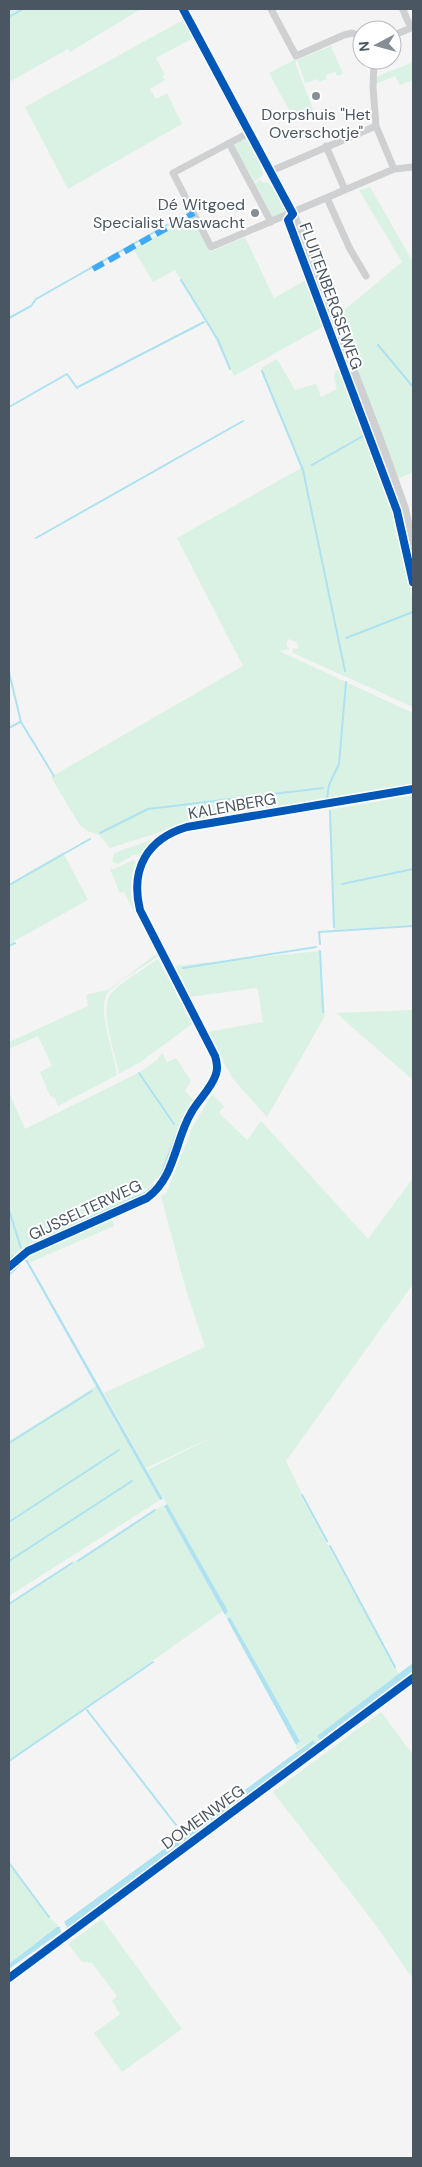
<svg xmlns="http://www.w3.org/2000/svg" width="422" height="2167" font-family="'DM Sans',sans-serif">
<style>
.green{fill:#d9f2e3}
.water{fill:#aee2f0}
.lines{fill:none;stroke-linecap:round;stroke-linejoin:round}
.stream{stroke:#aee2f0;stroke-width:2}
.minor{stroke:#ced0d2;stroke-width:7}
.tertiary{stroke:#ced0d2;stroke-width:9}
.quiet{stroke:#3fa9f5;stroke-width:6;stroke-dasharray:12 6;stroke-linecap:butt}
.cycleway-casing{stroke:#fff;stroke-width:11}
.cycleway{stroke:#0057b8;stroke-width:8}
.poi-dot{fill:#868d94;stroke:#fff;stroke-width:2}
.labels{text-anchor:middle;dominant-baseline:central;stroke-width:4;stroke-linejoin:round;paint-order:stroke}
.poi-label{font-size:16px;fill:#4a5661;stroke:#fff}
.street-label{font-size:16px;fill:#4a5661;stroke:#fff}
</style>
<rect width="100%" height="100%" fill="#f4f4f4"/>
<!-- green -->
<path class="green" d="M 9,9 L 141,9 L 70,52 L 68,49 L 9,82 Z
M 183,20 L 193,38 L 156,58 L 165,75 L 162,76 L 165,80 L 150,89 L 156,99 L 167,93 L 182,124 L 68,189 L 25,107 Z
M 331,46 L 343,74 L 337,76 L 335,72 L 326,75 L 327,79 L 319,82 L 318,79 L 305,83 L 297,60 Z
M 296,59 L 296,65 L 314,112 L 303,117 L 301,114 L 293,117 L 269,73 Z
M 413,62 L 413,80 L 400,85 L 395,76 L 376,84 L 376,77 Z
M 245,137 L 248,137 L 264,163 L 261,165 L 263,175 L 253,183 L 253,179 L 234,147 L 234,144 Z
M 260,180 L 263,183 L 267,182 L 274,189 L 277,188 L 287,212 L 274,219 L 268,213 L 269,210 L 258,189 L 253,185 Z
M 370,187 L 413,262 L 413,472 L 398,479 L 336,317 L 402,262 L 359,190 Z
M 192,217 L 210,252 L 245,237 L 274,298 L 306,280 L 324,326 L 234,376 L 207,323 L 175,270 L 153,282 L 133,248 Z
M 277,359 L 295,390 L 316,384 L 321,397 L 337,389 L 334,378 L 335,372 L 340,369 L 393,513 L 413,601 L 413,707 L 293,653 L 293,648 L 298,649 L 297,642 L 288,639 L 286,646 L 290,649 L 279,651 L 413,713 L 413,787 L 182,825 L 110,848 L 99,835 L 87,831 L 79,824 L 51,777 L 243,666 L 177,538 L 303,467 L 261,368 Z
M 413,795 L 413,925 L 334,930 L 329,810 Z
M 159,837 L 142,854 L 133,855 L 118,864 L 112,862 L 114,853 Z
M 63,852 L 88,900 L 9,944 L 9,884 Z
M 133,860 L 136,862 C 129,880 129,897 136,915 L 124,892 L 120,893 L 110,869 L 114,869 Z
M 320,951 L 325,1016 L 267,1117 L 233,1079 L 207,1032 L 263,1022 L 258,990 L 256,988 L 189,997 L 174,966 Z
M 156,954 L 157,957 C 145,966 115,983 107,994 C 97,1010 115,1056 117,1075 L 58,1106 L 55,1098 L 50,1096 L 40,1072 L 52,1066 L 38,1036 L 9,1049 L 9,1042 L 88,1006 L 86,995 L 110,989 Z
M 158,959 L 192,1024 L 139,1063 L 119,1074 C 116,1056 100,1012 109,997 C 114,986 147,967 158,959 Z
M 413,1010 L 413,1080 L 336,1013 Z
M 162,1053 L 167,1062 L 176,1058 L 191,1081 L 185,1091 L 194,1101 L 180,1125 L 158,1177 L 149,1186 L 135,1196 L 100,1213 L 31,1243 L 16,1257 L 13,1255 L 9,1259 L 9,1092 L 25,1129 L 140,1072 L 157,1060 Z
M 212,1094 L 224,1106 L 219,1113 L 247,1140 L 261,1121 L 368,1239 L 413,1178 L 413,1284 L 286,1461 L 302,1494 L 300,1495 L 399,1674 L 318,1736 L 320,1740 L 316,1744 L 313,1740 L 297,1750 L 296,1745 L 300,1740 L 230,1617 L 227,1619 L 225,1615 L 228,1611 L 147,1470 L 219,1434 L 146,1468 L 104,1393 L 205,1347 L 186,1290 L 161,1196 L 166,1194 L 192,1128 Z
M 112,1220 L 114,1226 L 31,1262 L 27,1259 L 43,1249 Z
M 96,1386 L 160,1500 L 9,1596 L 9,1441 Z
M 163,1505 L 223,1611 L 9,1762 L 9,1603 Z
M 381,1712 L 413,1755 L 413,1979 L 375,1924 L 273,1792 Z
M 9,1861 L 50,1918 L 59,1926 L 9,1964 Z
M 102,1919 L 182,2029 L 122,2072 L 94,2033 L 120,2014 L 112,2001 L 117,1996 L 92,1963 L 82,1962 L 68,1944 Z"/>
<!-- water -->
<path class="water" d="M 27,1259 L 163,1499 L 160,1500 L 25,1260 Z
M 167,1504 L 228,1611 L 225,1615 L 164,1506 Z
M 230,1617 L 300,1741 L 296,1745 L 227,1619 Z
M 413,1663 L 413,1671 L 320,1740 L 317,1736 Z
M 313,1740 L 316,1744 L 68,1929 L 64,1922 Z
M 57,1927 L 60,1927 L 61,1932 L 9,1969 L 9,1964 Z"/>
<g class="lines">
<!-- stream -->
<path class="stream" d="M 9,17 L 23,9
M 181,280 L 218,340 L 230,369
M 9,318 L 31,306 L 36,299 L 181,217
M 378,345 L 413,387
M 262,371 L 303,470 L 345,671
M 9,407 L 67,374 L 77,388 L 78,387 L 204,322
M 312,465 L 363,436
M 36,538 L 243,421
M 346,638 L 413,612
M 9,672 L 21,722 L 54,776
M 9,728 L 20,722
M 327,799 L 329,785 L 339,764 L 346,682
M 330,811 L 334,927
M 100,833 L 148,809 L 323,788
M 342,884 L 413,869
M 9,885 L 90,839
M 320,944 L 319,932 L 413,926
M 9,946 L 15,943
M 320,951 L 323,1012
M 183,968 L 316,947
M 139,1073 L 174,1124
M 159,1179 L 179,1128
M 9,1210 L 21,1248
M 32,1244 L 145,1193 L 155,1184
M 9,1260 L 13,1256
M 9,1275 L 18,1266
M 9,1443 L 92,1391
M 302,1495 L 327,1541
M 9,1522 L 119,1450
M 330,1546 L 395,1667
M 9,1561 L 132,1481
M 78,1561 L 155,1510
M 9,1604 L 72,1563
M 87,1710 L 176,1825
M 9,1761 L 153,1662
M 9,1863 L 49,1917"/>
<!-- minor -->
<path class="minor" d="M 271,9 L 296,56 L 344,35 L 352,33 L 362,36
M 404,9 L 403,10 L 411,28
M 392,36 L 413,27
M 374,60 L 373,87 L 376,126 L 394,169
M 250,132 L 173,173 L 211,247 L 394,169 L 413,167
M 229,143 L 271,222
M 326,146 L 345,190
M 271,171 L 376,126
M 327,198 L 350,249 L 366,276
M 9,1267 L 28,1251 L 147,1198 C 175,1178 175,1140 191,1113 C 198,1100 212,1088 216,1074 C 218,1068 217,1062 215,1056 L 140,910 C 130,869 147,839 187,827 L 413,789"/>
<!-- tertiary -->
<path class="tertiary" d="M 183,9 L 293,214 L 378,435 L 404,507 L 413,547
M 9,1978 L 413,1678"/>
<!-- quiet -->
<path class="quiet" d="M 93,269 L 194,213"/>
<!-- cycleway casing -->
<g class="cycleway-casing">
<path id="cycleway" d="M 183,9 L 293,214 L 288,220 L 397,511 L 413,582
M 9,1267 L 28,1251 L 147,1198 C 175,1178 175,1140 191,1113 C 198,1100 212,1088 216,1074 C 218,1068 217,1062 215,1056 L 140,910 C 130,869 147,839 187,827 L 413,789
M 9,1978 L 413,1678"/>
</g>
<!-- cycleway -->
<use href="#cycleway" class="cycleway"/>
</g>
<!-- markers -->
<g class="poi-dot">
<circle cx="316" cy="96" r="5"/>
<circle cx="255" cy="213" r="5"/>
</g>
<g class="labels">
<!-- poi labels -->
<g class="poi-label">
<text x="316" y="114">Dorpshuis "Het<tspan x="316" dy="18">Overschotje"</tspan></text>
<text x="245" y="204" text-anchor="end">Dé Witgoed<tspan x="245" dy="18">Specialist Waswacht</tspan></text>
</g>
<!-- street labels -->
<g class="street-label">
<text transform="translate(331 296) rotate(70)">FLUITENBERGSEWEG</text>
<text transform="translate(232 806) rotate(-10)">KALENBERG</text>
<text transform="translate(85 1210) rotate(-25)">GIJSSELTERWEG</text>
<text transform="translate(203 1817) rotate(-36)">DOMEINWEG</text>
</g>
</g>
<!-- border -->
<rect width="422" height="2167" fill="none" stroke="#4a5661" stroke-width="20"/>
<!-- north arrow -->
<g transform="translate(377 45) rotate(264)"><circle r="24" fill="#ffffff" stroke="#b7bbc0"/>
<path d="M0-4L9 19L0 12L-9 19Z" fill="#868d94"/>
<text y="-8" font-size="14" font-weight="bold" text-anchor="middle" fill="#4a5661">N</text>
</g>
</svg>
